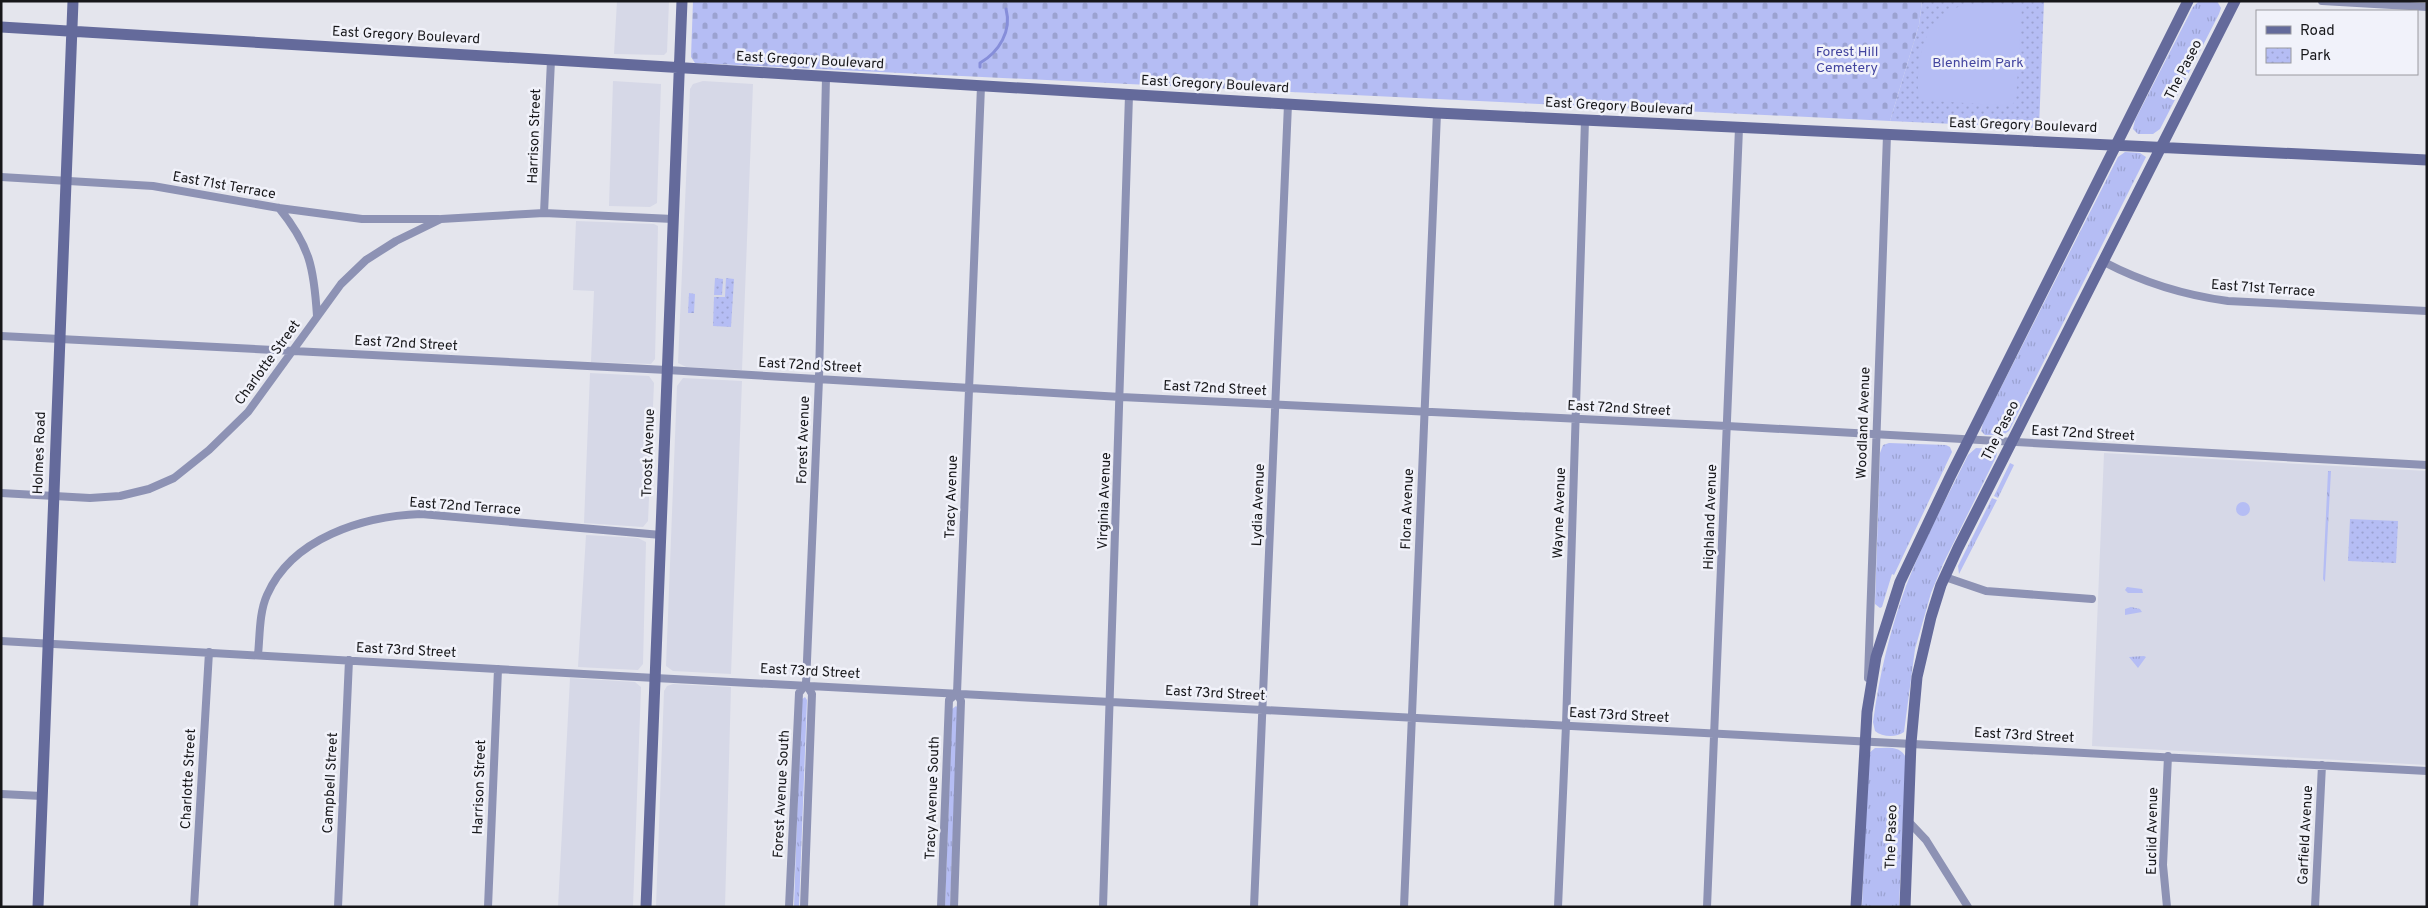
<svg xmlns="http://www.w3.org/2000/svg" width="2428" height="908" font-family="Overpass,sans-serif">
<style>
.built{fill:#d6d8e7}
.grass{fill:url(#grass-tufts)}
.cemetery{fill:url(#cemetery-stones)}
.park{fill:url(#park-dots)}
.pitch{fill:#b5bdf4}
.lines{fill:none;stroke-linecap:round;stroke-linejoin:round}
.stream{stroke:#868eda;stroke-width:3}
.minor{stroke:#8d92b4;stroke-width:8}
.secondary{stroke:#646a9b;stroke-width:11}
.labels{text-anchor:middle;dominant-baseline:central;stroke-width:5;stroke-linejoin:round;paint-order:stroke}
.street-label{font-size:14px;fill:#17171a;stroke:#f1f2fa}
.park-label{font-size:14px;fill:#43459f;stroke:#f1f2fa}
</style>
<defs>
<pattern id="grass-tufts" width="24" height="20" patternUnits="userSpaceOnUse" patternTransform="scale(1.25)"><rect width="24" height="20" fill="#b5bdf4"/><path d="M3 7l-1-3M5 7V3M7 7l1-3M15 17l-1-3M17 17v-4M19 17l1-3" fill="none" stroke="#9ba2d1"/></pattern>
<pattern id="cemetery-stones" width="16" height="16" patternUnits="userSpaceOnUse" patternTransform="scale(1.25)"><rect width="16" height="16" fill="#b5bdf4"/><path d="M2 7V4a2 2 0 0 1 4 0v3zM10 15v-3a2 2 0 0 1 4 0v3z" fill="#9ba2d1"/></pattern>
<pattern id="park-dots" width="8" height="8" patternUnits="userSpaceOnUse" patternTransform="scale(1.25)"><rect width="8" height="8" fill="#b5bdf4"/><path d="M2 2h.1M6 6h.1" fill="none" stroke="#9ba2d1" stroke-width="1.8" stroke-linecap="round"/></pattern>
</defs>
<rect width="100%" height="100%" fill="#e4e5ed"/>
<!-- built -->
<path class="built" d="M 617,1 L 669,1 L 667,52 L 664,55 L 614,54 Z
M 613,81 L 661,84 L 657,203 L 650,207 L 609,206 Z
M 703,81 L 753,84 L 742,370 L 686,367 L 678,363 L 690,89 L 693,84 Z
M 576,221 L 654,224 L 658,226 L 655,359 L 651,364 L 591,362 L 594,291 L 573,290 Z
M 590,373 L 649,376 L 654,383 L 648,521 L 643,527 L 584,523 Z
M 683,378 L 742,381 L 731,674 L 673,671 L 666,666 L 677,386 Z
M 2104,453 L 2427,471 L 2427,765 L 2092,746 Z
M 586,535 L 638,538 L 646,542 L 643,664 L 638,670 L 578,667 Z
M 570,678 L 635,682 L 641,687 L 633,907 L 558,907 Z
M 673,684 L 731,687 L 725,907 L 656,907 L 664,691 L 667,686 Z"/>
<!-- grass -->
<path class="grass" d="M 2199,1 L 2217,1 L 2221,8 L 2219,14 L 2160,129 L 2153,134 L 2138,134 L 2133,129 L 2135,120 L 2193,7 Z
M 2125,152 L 2140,153 L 2146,157 L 2009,431 L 2003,435 L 1985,435 L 1981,431 L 1983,423 L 2118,157 Z
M 1889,443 L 1946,445 L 1950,447 L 1952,452 L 1894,575 L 1892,574 L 1882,607 L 1880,608 L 1875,604 L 1880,453 L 1883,445 Z
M 1976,448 L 1993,449 L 1997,453 L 1996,457 L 1943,564 L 1931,593 L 1915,649 L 1904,732 C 1896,738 1882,737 1875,731 L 1873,722 C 1879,676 1890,630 1906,586 C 1923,541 1947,498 1968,455 Z
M 2010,463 L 2014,465 L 1998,498 L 1994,496 Z
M 2328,471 L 2331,471 L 2325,582 L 2323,579 Z
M 1992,498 L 1997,500 L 1959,574 L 1958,566 Z
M2236 509a7 7 0 1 1 14 0a7 7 0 1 1-14 0Z
M 2127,587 L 2142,589 L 2143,593 L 2128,593 L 2125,590 Z
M 2131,607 L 2140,609 L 2142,612 L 2125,615 L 2125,609 Z
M 2144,656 L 2146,657 L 2138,668 L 2129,657 Z
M 805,697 L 807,700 L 799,907 L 794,907 L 801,700 Z
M 956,706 L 958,708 L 950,907 L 945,907 L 952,709 Z
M 1875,748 C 1887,748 1901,745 1906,758 L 1899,907 L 1862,907 L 1868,754 Z"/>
<!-- cemetery -->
<path class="cemetery" d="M 693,1 L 1922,1 L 1919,25 L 1890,121 L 695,63 L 691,57 Z"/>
<!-- park -->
<path class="park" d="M 1922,1 L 2044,1 L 2039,128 L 1890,121 L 1919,25 Z
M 715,278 L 723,279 L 722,295 L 714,295 Z
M 726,278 L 734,279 L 731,327 L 713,326 L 714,297 L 725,297 Z
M 689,293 L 695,294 L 694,313 L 688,313 Z
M 2350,519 L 2398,521 L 2396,563 L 2348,561 Z"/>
<!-- pitch -->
<path class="pitch" d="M 1986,3 L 2022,5 L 2016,100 L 2011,106 L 1919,100 C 1915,67 1921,19 1958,7 C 1967,4 1977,4 1986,3 Z"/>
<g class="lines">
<!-- stream -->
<path class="stream" d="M 980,67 L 980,63 C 999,52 1012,31 1006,9"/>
<!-- minor -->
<path class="minor" d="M 2322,1 L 2427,7
M 1,177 L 153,186 L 279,208 L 362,219 L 439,219
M 279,208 C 310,246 314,268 317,316
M 544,213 L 551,60
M 2104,262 C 2144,283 2183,295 2228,301 L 2427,311
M 1,336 L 667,370 L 1121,397 L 1727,426 L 2427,465
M 1,493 L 90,498 L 120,496 L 149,489 L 174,478 L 209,450 L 248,412 L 341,284 L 366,260 L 396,241 L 441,219 L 544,213 L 673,219
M 1945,577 L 1986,591 L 2092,599
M 1,641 L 655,678 L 2427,771
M 258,655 C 260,635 259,613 267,595 C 292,538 363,516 421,514 L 661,535
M 1868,678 L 1887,135
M 806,684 L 819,379 L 826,77
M 1,794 L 42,796
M 1908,821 L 1926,840 L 1968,907
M 194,907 L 209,652
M 338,907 L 349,660
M 488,907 L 498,669
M 789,907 L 799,693 L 806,684
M 804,907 L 812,694 L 806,684
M 941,907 L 949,700 L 957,693
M 954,907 L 961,701 L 957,693 L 981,86
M 1103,907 L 1129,95
M 1254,907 L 1288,104
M 1404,907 L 1437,113
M 1558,907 L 1566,725 L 1585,120
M 1707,907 L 1739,128
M 2167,907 L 2163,865 L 2168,756
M 2315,907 L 2322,765"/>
<!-- secondary -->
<path class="secondary" d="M 1,27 L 1437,113 L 2427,160
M 38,907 L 73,1
M 646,907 L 682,1
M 1856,907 L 1867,712 L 1876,657 L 1900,582 L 1950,477 L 2188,1
M 1905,907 L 1911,743 L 1917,677 L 1931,617 L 1941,585 L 1958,548 L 2235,1"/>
</g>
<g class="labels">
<!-- street labels -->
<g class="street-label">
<text transform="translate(406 36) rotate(3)">East Gregory Boulevard</text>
<text transform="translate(810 61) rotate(3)">East Gregory Boulevard</text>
<text transform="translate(2184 70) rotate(-63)">The Paseo</text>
<text transform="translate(1215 85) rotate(3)">East Gregory Boulevard</text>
<text transform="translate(1619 107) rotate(3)">East Gregory Boulevard</text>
<text transform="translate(2023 126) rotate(2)">East Gregory Boulevard</text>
<text transform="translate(535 136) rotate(-88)">Harrison Street</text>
<text transform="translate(224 186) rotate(10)">East 71st Terrace</text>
<text transform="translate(2263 289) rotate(4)">East 71st Terrace</text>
<text transform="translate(406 344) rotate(3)">East 72nd Street</text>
<text transform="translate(268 363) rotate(-54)">Charlotte Street</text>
<text transform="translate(810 366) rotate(3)">East 72nd Street</text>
<text transform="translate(1215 389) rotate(3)">East 72nd Street</text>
<text transform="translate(1619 409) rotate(3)">East 72nd Street</text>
<text transform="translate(1864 423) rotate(-88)">Woodland Avenue</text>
<text transform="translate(2001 431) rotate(-63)">The Paseo</text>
<text transform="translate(2083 434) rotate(3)">East 72nd Street</text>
<text transform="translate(804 440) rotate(-88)">Forest Avenue</text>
<text transform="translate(40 453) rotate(-88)">Holmes Road</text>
<text transform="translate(649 453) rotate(-88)">Troost Avenue</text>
<text transform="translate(952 497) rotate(-88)">Tracy Avenue</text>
<text transform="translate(1105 501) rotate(-88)">Virginia Avenue</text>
<text transform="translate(1259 505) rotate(-88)">Lydia Avenue</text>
<text transform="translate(465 507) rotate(4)">East 72nd Terrace</text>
<text transform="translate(1408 509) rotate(-88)">Flora Avenue</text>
<text transform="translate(1560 513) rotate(-88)">Wayne Avenue</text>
<text transform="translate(1711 517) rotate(-88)">Highland Avenue</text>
<text transform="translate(406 651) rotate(3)">East 73rd Street</text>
<text transform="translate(810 672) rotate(3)">East 73rd Street</text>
<text transform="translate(1215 694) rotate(3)">East 73rd Street</text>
<text transform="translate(1619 716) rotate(3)">East 73rd Street</text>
<text transform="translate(2024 736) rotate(3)">East 73rd Street</text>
<text transform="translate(189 779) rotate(-87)">Charlotte Street</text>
<text transform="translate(331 783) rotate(-87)">Campbell Street</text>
<text transform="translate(480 787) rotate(-88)">Harrison Street</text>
<text transform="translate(782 794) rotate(-87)">Forest Avenue South</text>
<text transform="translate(933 798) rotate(-88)">Tracy Avenue South</text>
<text transform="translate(2153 831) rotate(-89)">Euclid Avenue</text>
<text transform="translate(2306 835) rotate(-87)">Garfield Avenue</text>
<text transform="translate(1892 837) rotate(-88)">The Paseo</text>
</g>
<!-- park labels -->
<g class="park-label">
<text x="1847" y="52">Forest Hill<tspan x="1847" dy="16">Cemetery</tspan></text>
<text x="1978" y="63">Blenheim Park</text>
</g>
</g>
<!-- border -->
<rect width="2428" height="908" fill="none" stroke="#17171a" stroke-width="5"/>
<!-- legend -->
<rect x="2256" y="10" width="162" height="65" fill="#f1f2fa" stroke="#9a9aa0"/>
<rect x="2266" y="26" width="25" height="8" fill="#646a9b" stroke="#9a9aa0"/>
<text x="2300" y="35" font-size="15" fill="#17171a">Road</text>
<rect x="2266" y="48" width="25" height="15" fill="url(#park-dots)" stroke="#9a9aa0"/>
<text x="2300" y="60" font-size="15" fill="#17171a">Park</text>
</svg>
